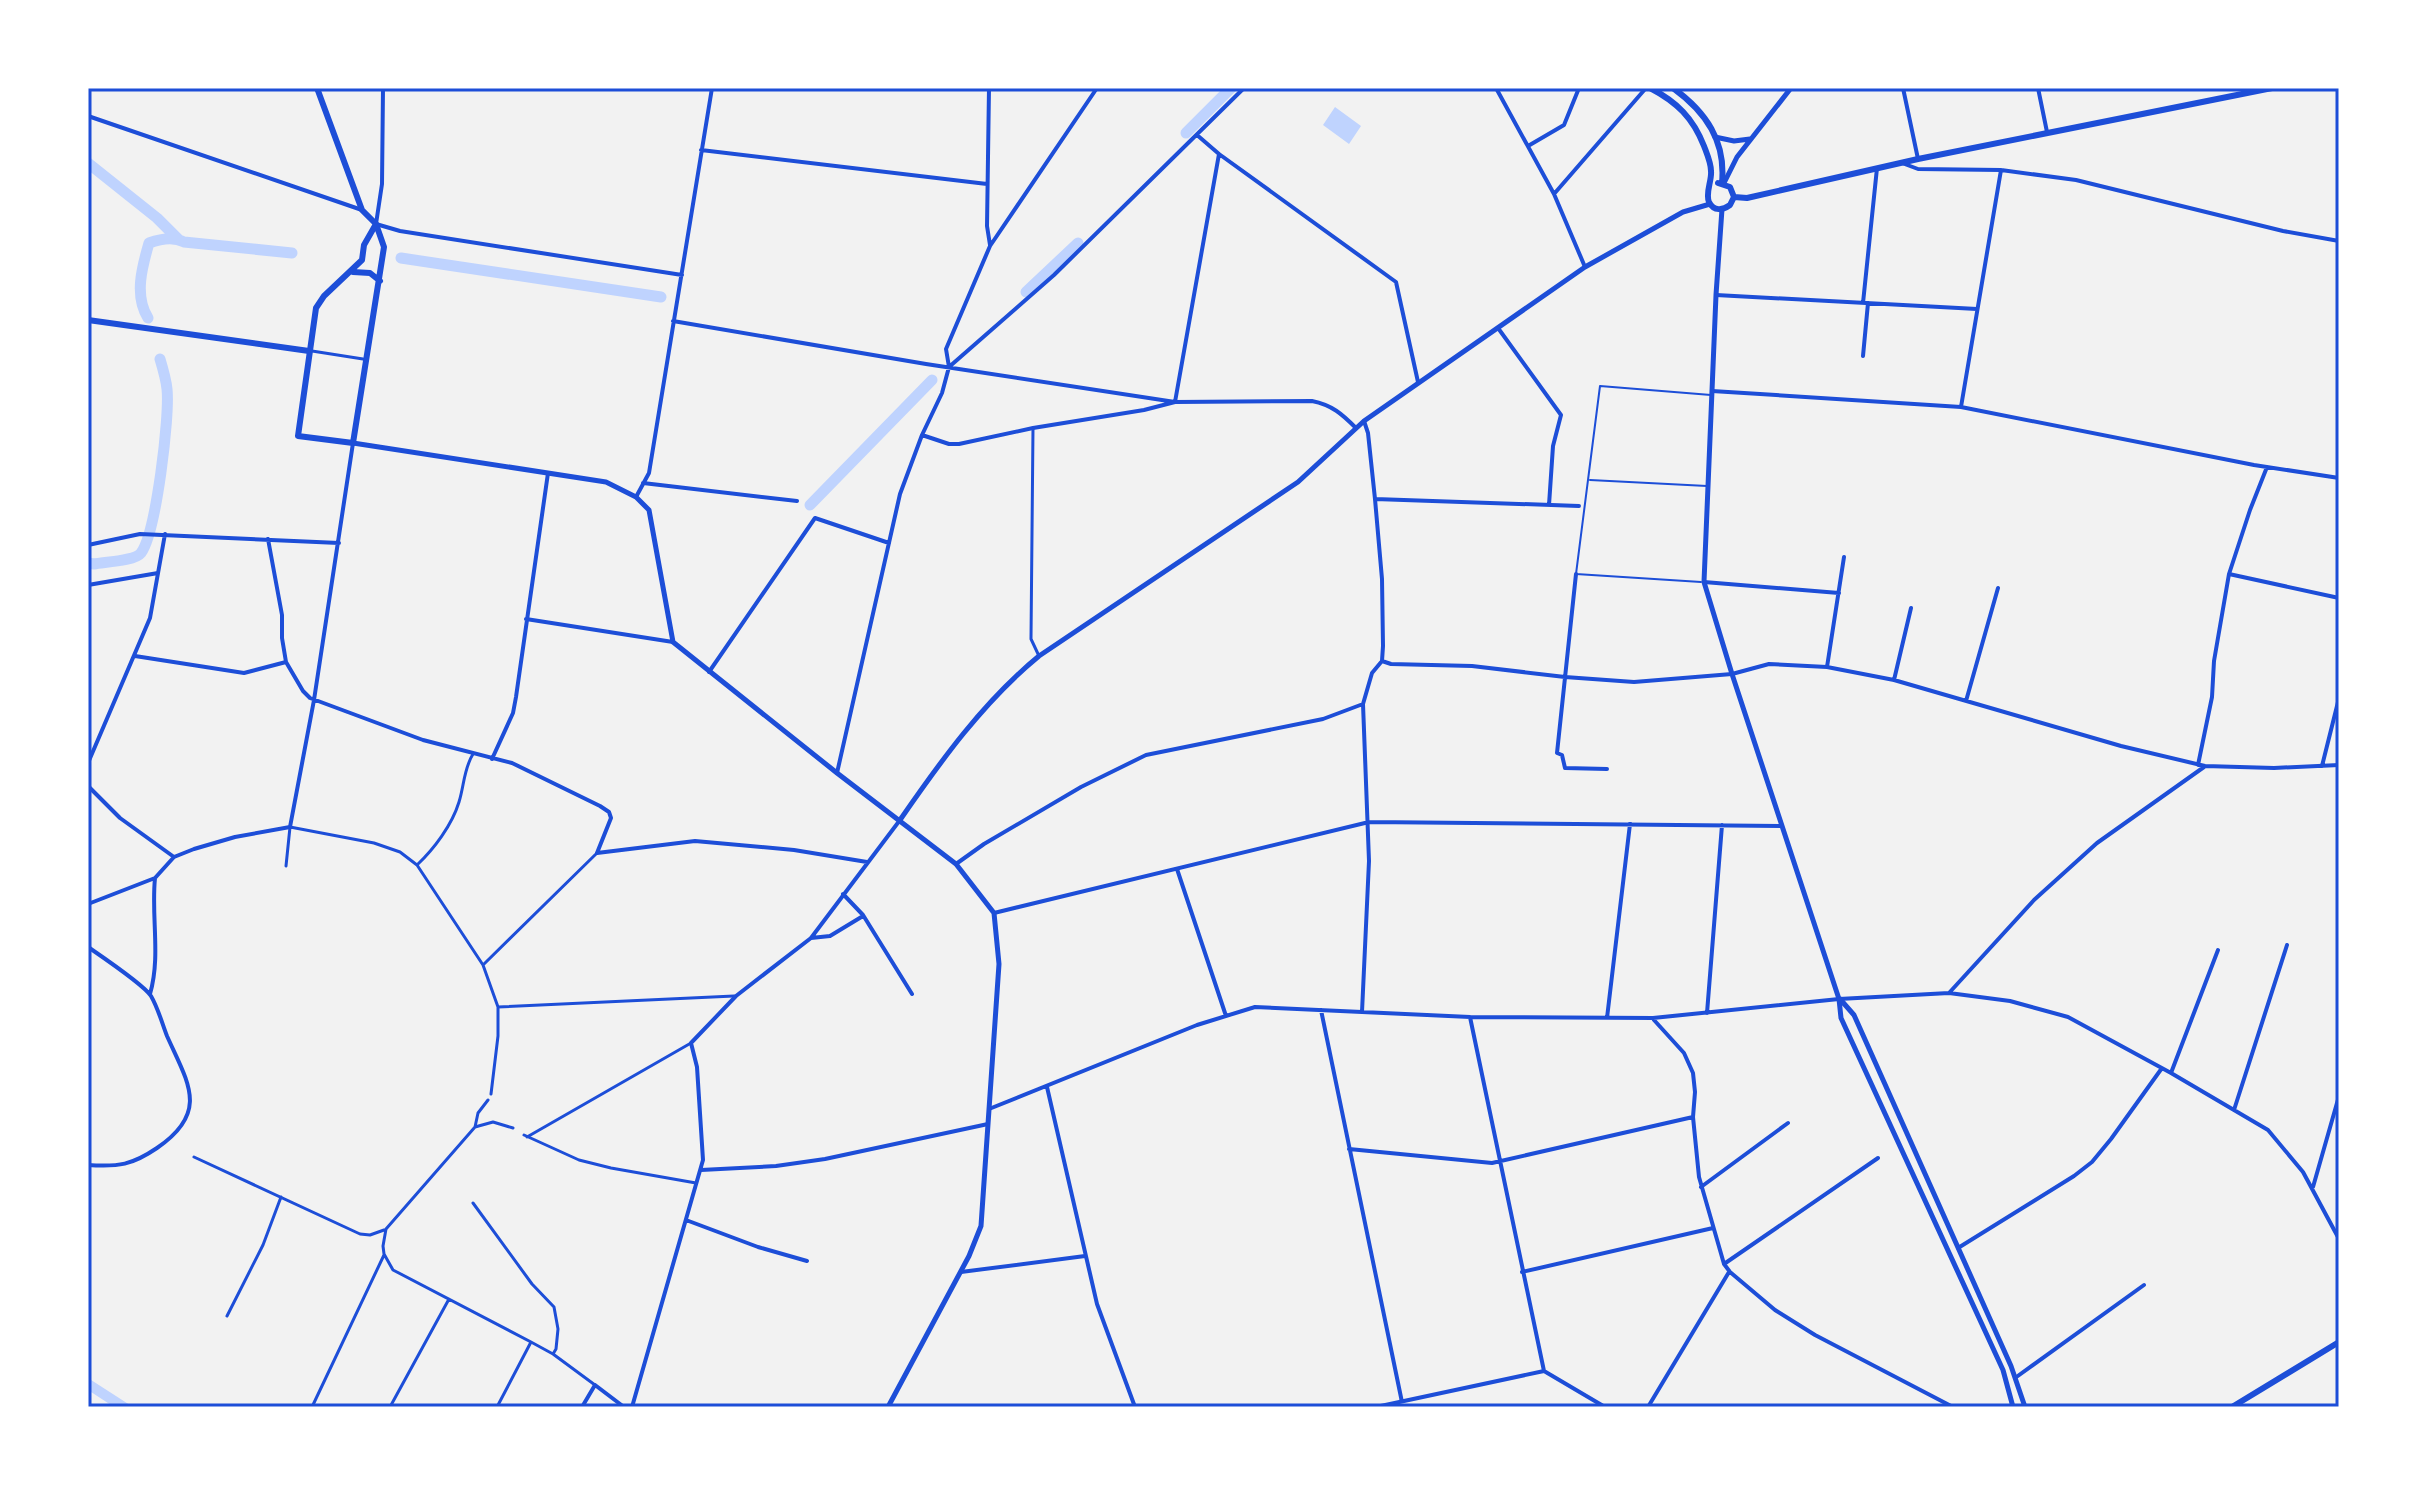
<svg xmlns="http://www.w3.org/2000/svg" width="2427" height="1495" font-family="Raleway,sans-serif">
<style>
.water{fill:#bfd3fe}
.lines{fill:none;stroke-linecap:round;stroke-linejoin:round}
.canal{stroke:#bfd3fe;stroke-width:11}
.service{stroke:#1d4ed8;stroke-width:2}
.pedestrian{stroke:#1d4ed8;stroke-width:3}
.minor{stroke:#1d4ed8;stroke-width:4}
.tertiary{stroke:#1d4ed8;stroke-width:5}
.secondary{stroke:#1d4ed8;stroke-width:6}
.neatline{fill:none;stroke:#1d4ed8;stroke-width:3}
</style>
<rect width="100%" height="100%" fill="#f2f2f2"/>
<!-- water -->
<path class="water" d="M 1335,107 L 1361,126 L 1349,144 L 1323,125 Z
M 88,1378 L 133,1407 L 114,1407 L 88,1390 Z"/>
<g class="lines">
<!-- canal -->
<path class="canal" d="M 1186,133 L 1231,88
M 88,163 L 157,218 L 178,239
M 401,258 L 661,297
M 1026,292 L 1078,243
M 148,318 C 134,296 142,267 149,243 C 160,239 173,236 184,242 L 292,253
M 810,505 L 932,380
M 88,563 L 94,564 C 104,562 135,561 141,553 C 156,533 170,416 167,389 C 166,379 163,369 160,359"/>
<!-- service -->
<path class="service" d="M 1590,480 L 1707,486
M 1701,582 L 1576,574 L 1600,386 L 1711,395"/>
<!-- pedestrian -->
<path class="pedestrian" d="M 312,351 L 363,359
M 1033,428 L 1031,639 L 1039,656
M 417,865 C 434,849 452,825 459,802 C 464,786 464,768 473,754
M 286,866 L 290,827 L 374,843 L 400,852 L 417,865 L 483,965 L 498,1007 L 498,1036 L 491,1094
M 483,965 L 597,853
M 498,1007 L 734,996
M 488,1100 L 478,1113 L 475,1127 L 493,1122 L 513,1128
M 475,1127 L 386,1229 L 383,1246 L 384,1254 L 393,1270 L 531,1342 L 553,1354 L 595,1385
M 524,1135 L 579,1160 L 611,1168 L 696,1183
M 527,1137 L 691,1043
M 194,1157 L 360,1234 L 370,1235 L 384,1230
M 473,1203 L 532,1284 L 554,1307 L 558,1329 L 556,1349 L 553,1354
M 227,1316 L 263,1245 L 281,1197
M 312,1407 L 384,1255
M 390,1407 L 449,1299
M 497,1407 L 531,1342"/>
<!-- minor -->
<path class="minor" d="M 383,88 L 382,184 L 376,224 L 400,231 L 682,275
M 989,88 L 987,226 L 990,245
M 1496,88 L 1554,194 L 1585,267
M 1903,88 L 1918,159
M 2038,88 L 2047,132
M 88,116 L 362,210
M 1528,146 L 1564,125 L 1579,88
M 701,150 L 987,184
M 1219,154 L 1396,282 L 1418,382
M 1902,163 L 1918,169 L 2001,170 L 2076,180 L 2283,231 L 2339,241
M 1554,194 L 1646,88
M 1716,295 L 1977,309
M 1863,303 L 1877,168
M 673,321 L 926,364 L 1175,402 L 1312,401 C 1332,405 1342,414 1356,428
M 1498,328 L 1561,415 L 1553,446 L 1549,505
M 1863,356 L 1868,303
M 949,367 L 946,349 L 990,246 L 1097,88
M 1712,391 L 1961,407 L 2254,465 L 2339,478
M 1961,407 L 2001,170
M 922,435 L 949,444 L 959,444 L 1033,428 L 1144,410 L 1175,402 L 1219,154 L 1197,135
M 643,483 L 797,501
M 636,497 L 649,473 L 712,88
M 1375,499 L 1579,506
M 268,539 L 282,615 L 282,638 L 286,662 L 303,691 L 310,698 L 423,740 L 512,763 L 600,806 L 609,812 L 611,818 L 597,853
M 88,545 L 140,534 L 339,543
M 1576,574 L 1557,753 L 1562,755 L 1565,768 L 1607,769
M 2229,574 L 2339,598
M 1704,582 L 1839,593
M 88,585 L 158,573
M 526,619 L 673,642
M 135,656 L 244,673 L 286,662
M 1382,661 L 1391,664 L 1472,666 L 1565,677 L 1634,682 L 1732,674 L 1769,664 L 1827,667 L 1894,680 L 2121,746 L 2205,766 L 2274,768 L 2339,765
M 1827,667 L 1844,557
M 709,672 L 815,518 L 889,543
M 1894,680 L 1911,608
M 1966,701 L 1998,588
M 492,759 L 513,713 L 516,697 L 548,473
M 88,763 L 150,618 L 165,534
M 2198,765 L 2212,697 L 2214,661 L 2229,574 L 2250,510 L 2267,467
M 2322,766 L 2339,698
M 837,773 L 900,494 L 922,435 L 942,393 L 949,367 L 1054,275 L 1244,88
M 88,786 L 120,818 L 174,857
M 597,853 L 695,841 L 794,850 L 867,862
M 956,864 L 984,844 L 1081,787 L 1146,755 L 1323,719 L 1363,704
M 1177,869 L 1226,1016
M 843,894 L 863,915 L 912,994
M 88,904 L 155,878 L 174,857 L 194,849 L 235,837 L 290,827 L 314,700 L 353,443
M 994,913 L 1369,822 L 1782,826
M 811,938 L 830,936 L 863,916
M 88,947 C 101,956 144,985 151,996 C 158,1008 162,1023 167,1036 C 188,1083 210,1112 157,1148 C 132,1165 119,1167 88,1165
M 1949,993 L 2034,900 L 2097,843 L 2204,767
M 150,994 C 161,956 151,917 155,878
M 1321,1010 L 1403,1407
M 1362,1012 L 1369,861 L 1363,704 L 1372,673 L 1382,661 L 1383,646 L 1382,579 L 1375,499 L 1368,433 L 1364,421
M 1707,1013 L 1722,825
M 1470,1017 L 1544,1371
M 1607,1018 L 1630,824
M 1654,1020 L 1684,1053 L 1693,1073 L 1695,1092 L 1693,1117 L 1699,1177 L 1724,1264 L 1730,1272 L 1775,1310 L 1815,1335 L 1953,1407
M 2171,1073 L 2218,950
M 1047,1087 L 1097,1304 L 1135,1407
M 989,1109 L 1197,1025 L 1255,1007 L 1470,1017 L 1653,1018 L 1839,999 L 1949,993 L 2010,1001 L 2068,1017 L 2171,1073 L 2268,1130 L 2303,1172 L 2339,1239
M 2234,1110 L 2287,945
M 1349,1149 L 1492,1163 L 1693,1117
M 701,1170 L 776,1166 L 825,1159 L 988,1124
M 1701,1187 L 1788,1123
M 2313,1187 L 2339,1096
M 686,1220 L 758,1247 L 807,1261
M 1958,1248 L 2074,1176 L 2092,1162 L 2111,1139 L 2162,1068
M 1724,1264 L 1878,1158
M 961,1272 L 1085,1256
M 1522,1272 L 1713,1228
M 2015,1378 L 2144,1285
M 88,1406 L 91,1407
M 582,1407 L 595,1385 L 624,1407
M 632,1407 L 703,1160 L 697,1067 L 691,1043 L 736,996 L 811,938 L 900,820
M 1376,1407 L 1544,1371 L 1605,1407
M 1648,1407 L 1729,1272"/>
<!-- tertiary -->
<path class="tertiary" d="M 1715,137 L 1734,141 L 1750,139
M 1724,183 L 1737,157 L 1791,88
M 1722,209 L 1716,295 L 1704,582 L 1732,674 L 1839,999 L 1841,1018 L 2003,1370 L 2013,1407
M 353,443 L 606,482 L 636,497 L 649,510 L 673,642 L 837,773 L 956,864 L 994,913 L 999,964 L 981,1226 L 969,1256 L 888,1407
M 900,820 C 940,762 983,702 1039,656 L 1298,482 L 1364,421 L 1585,267 L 1683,212 L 1710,204
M 1840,999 L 1854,1015 L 2011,1366 L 2025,1407"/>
<!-- secondary -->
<path class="secondary" d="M 317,88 L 362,210 L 376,224 L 384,247 L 353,443 L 298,436 L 316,308 L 324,296 L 362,260 L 364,245 L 376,224
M 1650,88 C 1677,102 1693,118 1704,146 C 1707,154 1711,163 1711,171 C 1712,181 1705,193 1709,202 C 1714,212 1723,210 1730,205 L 1734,197
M 1673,88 C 1706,112 1726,141 1722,183
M 1718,183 L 1730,187 L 1734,197
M 1734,197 L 1747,198 L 1918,159 L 2272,88
M 353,272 L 370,273 L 380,281
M 88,320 L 309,351
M 2232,1407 L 2339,1342"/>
</g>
<!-- border -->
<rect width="2427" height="1495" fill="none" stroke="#ffffff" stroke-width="180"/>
<rect x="90" y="90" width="2247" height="1315" class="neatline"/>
</svg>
